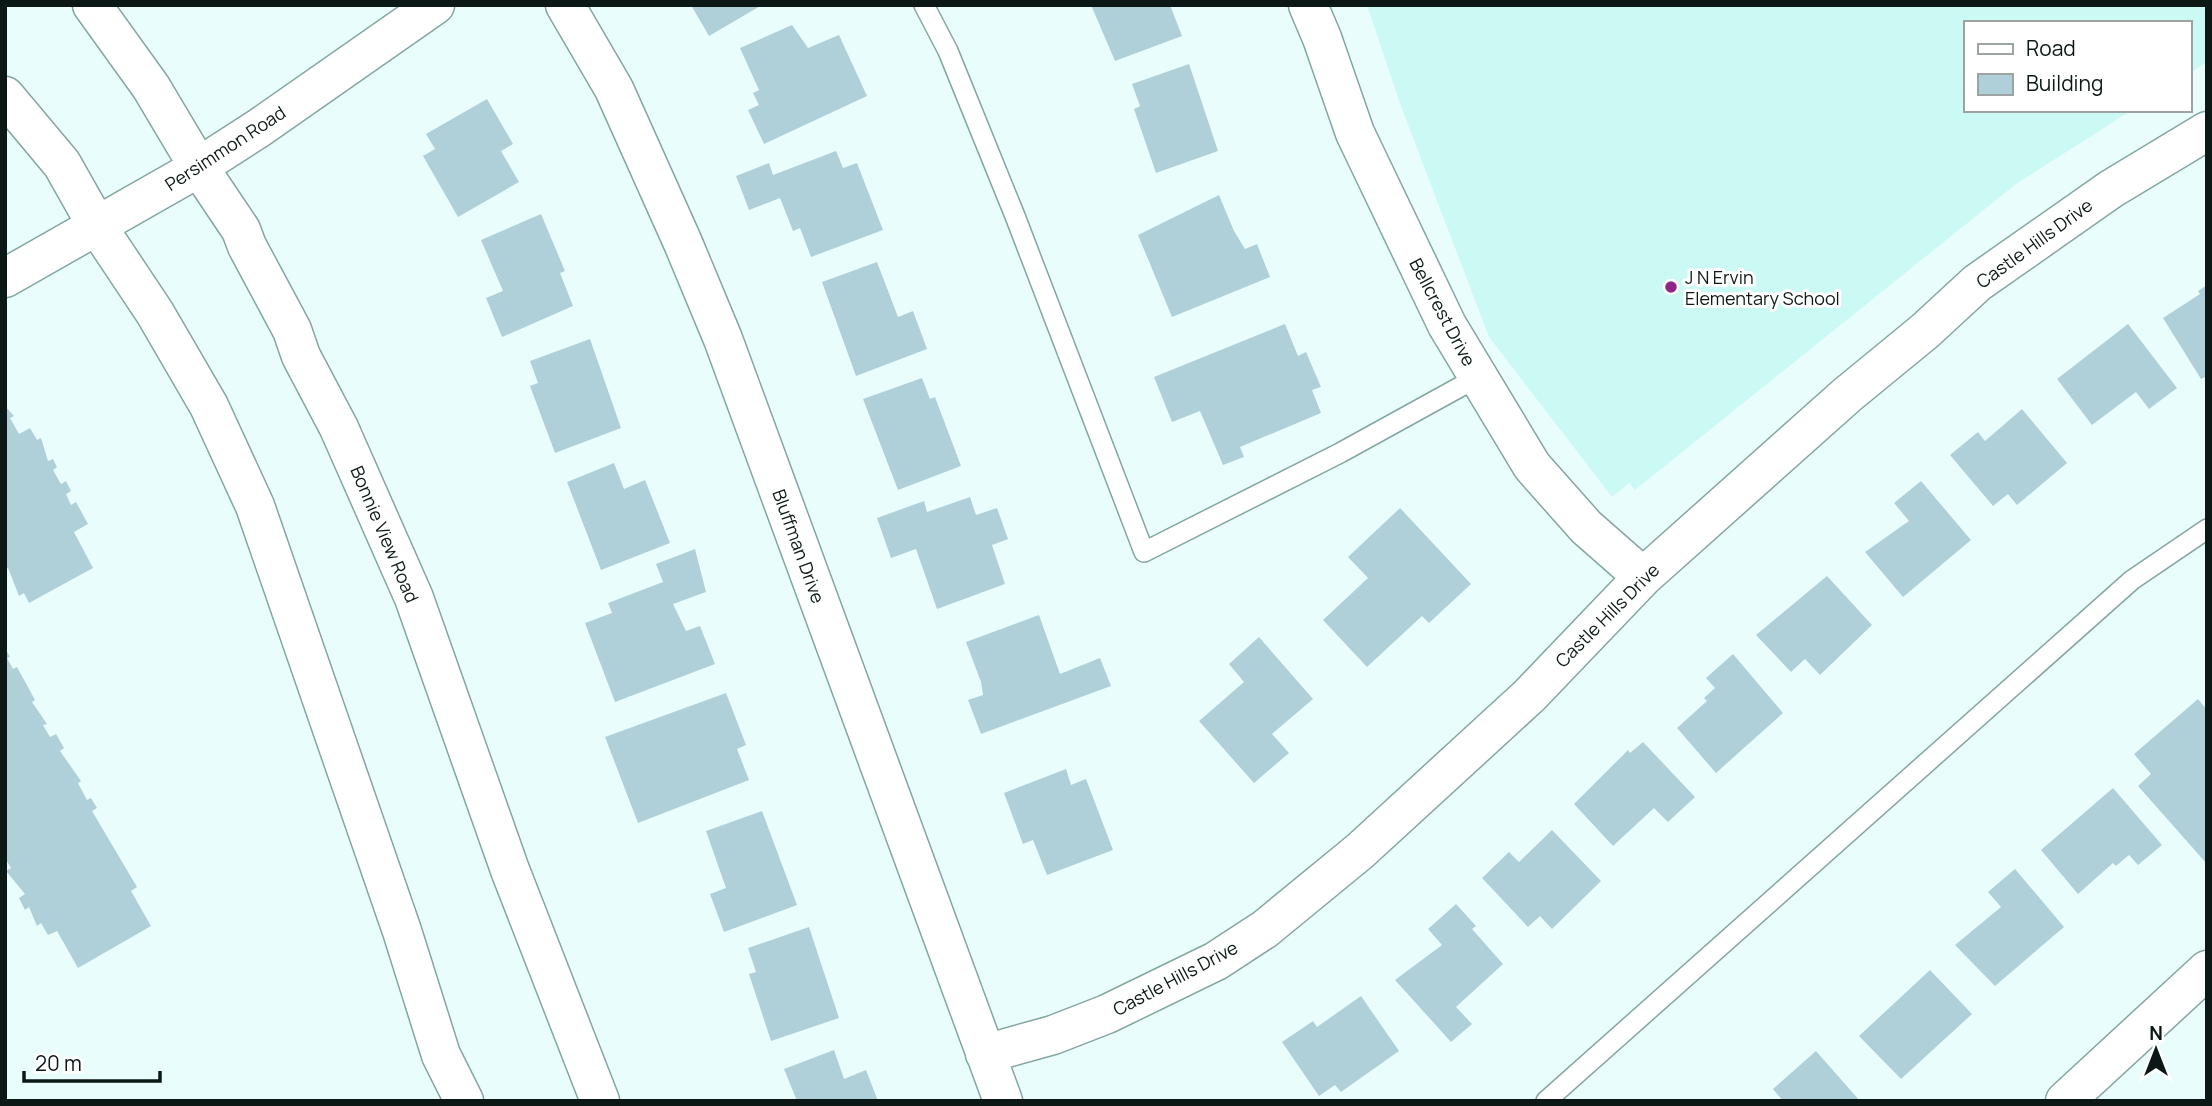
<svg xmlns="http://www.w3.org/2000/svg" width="2212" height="1106" font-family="Manrope,sans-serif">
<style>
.built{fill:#cbf9f4}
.building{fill:#afd0d9}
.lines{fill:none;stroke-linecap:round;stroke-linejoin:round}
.service-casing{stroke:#84a6a2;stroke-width:22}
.minor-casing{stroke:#84a6a2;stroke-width:41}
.tertiary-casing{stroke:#84a6a2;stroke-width:41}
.secondary-casing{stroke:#84a6a2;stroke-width:41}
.service{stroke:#fff;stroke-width:19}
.minor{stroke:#fff;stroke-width:38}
.tertiary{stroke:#fff;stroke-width:38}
.secondary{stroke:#fff;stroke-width:38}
.poi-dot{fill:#90268a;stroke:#fff;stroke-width:2.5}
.labels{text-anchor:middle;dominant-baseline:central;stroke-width:6;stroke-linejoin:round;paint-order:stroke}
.street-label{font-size:18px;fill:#0b1816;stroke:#fff}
.poi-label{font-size:18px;fill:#0b1816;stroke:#fff;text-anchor:start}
</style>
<rect width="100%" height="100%" fill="#e9fefc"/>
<!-- built -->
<path class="built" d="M 1367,5 L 2207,5 L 2207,62 L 2189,73 L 2189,23 L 1965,23 L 1965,110 L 2132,110 L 2016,184 L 1635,490 L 1629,483 L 1612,497 L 1489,337 L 1402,109 Z"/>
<!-- building -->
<path class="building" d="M 691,5 L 762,5 L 709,36 Z
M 1091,5 L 1170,5 L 1182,36 L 1115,61 Z
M 792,25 L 808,48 L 839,35 L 867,96 L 764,144 L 748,110 L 759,105 L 753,93 L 759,90 L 740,48 Z
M 1189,64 L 1218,151 L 1156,173 L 1134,109 L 1140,106 L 1132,84 Z
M 487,99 L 513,144 L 501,151 L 519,182 L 458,217 L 423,156 L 435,149 L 426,134 Z
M 836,151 L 843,168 L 857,163 L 883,230 L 811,257 L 800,228 L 793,231 L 780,198 L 749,210 L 736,176 L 769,163 L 773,175 Z
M 1219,195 L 1234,231 L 1245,249 L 1257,244 L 1270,277 L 1172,317 L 1138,235 Z
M 541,214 L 565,271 L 560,273 L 573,306 L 502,337 L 486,298 L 503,291 L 481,240 Z
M 877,262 L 898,317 L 913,311 L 927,349 L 856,376 L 822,282 Z
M 2207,285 L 2207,376 L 2201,379 L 2163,318 L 2200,294 L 2198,291 Z
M 1285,324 L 1298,356 L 1306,352 L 1321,387 L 1312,390 L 1321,413 L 1240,447 L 1244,457 L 1223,465 L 1200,411 L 1172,422 L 1154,377 Z
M 2128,324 L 2177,388 L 2149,409 L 2136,392 L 2092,425 L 2057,379 Z
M 590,339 L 621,428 L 555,453 L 530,386 L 538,383 L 530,361 Z
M 922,378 L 930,399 L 935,397 L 961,466 L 898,490 L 863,399 Z
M 5,406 L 14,416 L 10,418 L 19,434 L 30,428 L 37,440 L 41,438 L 48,461 L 53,459 L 57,467 L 53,470 L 61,484 L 66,481 L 71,491 L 66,494 L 71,505 L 76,502 L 88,524 L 74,532 L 93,568 L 29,603 L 24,593 L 19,596 L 8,568 L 5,569 Z
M 2022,409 L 2067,463 L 2017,505 L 2008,494 L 1993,506 L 1950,455 L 1978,432 L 1985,441 Z
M 614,463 L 624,489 L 645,480 L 670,543 L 601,570 L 567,482 Z
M 1921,481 L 1971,540 L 1903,597 L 1865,552 L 1909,521 L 1894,503 Z
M 970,497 L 976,515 L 997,508 L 1008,539 L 992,545 L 1005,584 L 937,609 L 916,549 L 891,558 L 877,518 L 924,501 L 927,512 Z
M 1400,508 L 1471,584 L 1429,623 L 1422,616 L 1367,667 L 1323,620 L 1368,578 L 1348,557 Z
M 695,549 L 706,592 L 673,604 L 686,631 L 700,626 L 715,664 L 615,702 L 585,623 L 612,613 L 608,603 L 663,582 L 656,564 Z
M 1827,576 L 1872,625 L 1820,675 L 1805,659 L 1791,672 L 1756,635 Z
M 1039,615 L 1060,674 L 1100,658 L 1111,686 L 981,734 L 968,700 L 983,695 L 981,682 L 966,642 Z
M 1259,637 L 1313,699 L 1272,734 L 1289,753 L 1254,783 L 1199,721 L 1244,682 L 1229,664 Z
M 5,648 L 10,657 L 7,658 L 13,669 L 17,667 L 35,700 L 32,702 L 47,724 L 43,725 L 50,737 L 56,734 L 64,748 L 60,751 L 81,781 L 78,783 L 87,800 L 91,798 L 97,808 L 92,811 L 137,887 L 131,891 L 151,926 L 78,968 L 57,931 L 48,935 L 41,923 L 37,926 L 29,907 L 25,910 L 19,898 L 25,894 L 6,871 L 11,868 L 5,858 Z
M 1733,654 L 1783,713 L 1716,773 L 1677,728 L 1707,701 L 1704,698 L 1715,688 L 1706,678 Z
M 726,693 L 746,745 L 737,749 L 749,780 L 638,823 L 605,737 Z
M 2198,699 L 2207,710 L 2207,864 L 2138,786 L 2151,774 L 2134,754 Z
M 1643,742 L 1695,797 L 1668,822 L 1654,808 L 1613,846 L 1574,804 L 1628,750 L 1630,753 Z
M 1066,769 L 1071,785 L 1086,779 L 1113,850 L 1047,875 L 1033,840 L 1023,844 L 1004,793 Z
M 2113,788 L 2162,845 L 2138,865 L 2129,855 L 2116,866 L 2113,863 L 2078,894 L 2041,850 Z
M 762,811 L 797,905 L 724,932 L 710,894 L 726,888 L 706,831 Z
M 1552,830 L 1601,881 L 1552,929 L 1540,916 L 1528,927 L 1482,878 L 1509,852 L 1519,862 Z
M 2015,869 L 2064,927 L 1995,986 L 1955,945 L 2001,907 L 1988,892 Z
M 1456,904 L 1476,926 L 1472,929 L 1503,964 L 1456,1007 L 1472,1024 L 1451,1042 L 1395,980 L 1442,945 L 1428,929 Z
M 809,927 L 839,1018 L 771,1041 L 749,974 L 756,972 L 748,948 Z
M 1930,970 L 1972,1014 L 1901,1079 L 1859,1036 Z
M 1361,996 L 1399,1051 L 1341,1092 L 1335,1085 L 1319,1096 L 1282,1042 L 1313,1021 L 1317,1027 Z
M 834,1050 L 844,1079 L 866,1070 L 878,1101 L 797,1101 L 784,1069 Z
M 1816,1051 L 1860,1101 L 1783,1101 L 1773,1089 Z"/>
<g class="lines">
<!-- service casing -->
<g class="service-casing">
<path id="service" d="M 924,5 L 948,51 L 1015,216 L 1144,552 L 1340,453 L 1478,377
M 1546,1101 L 2132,580 L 2207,529"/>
</g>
<!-- minor casing -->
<g class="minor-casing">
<path id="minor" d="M 565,5 L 614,89 L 683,243 L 723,339 L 1003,1101
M 1308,5 L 1322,38 L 1355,133 L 1447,325 L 1532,466 L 1586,527 L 1643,577
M 985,1054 L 1053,1035 L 1107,1014 L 1216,961 L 1265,929 L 1360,851 L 1529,696 L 1643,577 L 1847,395 L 1925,331 L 1977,283 L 2111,189 L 2207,131
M 2065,1101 L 2207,970"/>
</g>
<!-- tertiary casing -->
<g class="tertiary-casing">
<path id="tertiary" d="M 5,278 L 186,175 L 259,128 L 435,5"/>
</g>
<!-- secondary casing -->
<g class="secondary-casing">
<path id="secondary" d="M 92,5 L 151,87 L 198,166 L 241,230 L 247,246 L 292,330 L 301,356 L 339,428 L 414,598 L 510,870 L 600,1101
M 5,96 L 62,164 L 97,226 L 155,313 L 209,406 L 255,506 L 402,931 L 441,1055 L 464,1101"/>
</g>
<!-- service -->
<use href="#service" class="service"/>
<!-- minor -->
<use href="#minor" class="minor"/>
<!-- tertiary -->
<use href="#tertiary" class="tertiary"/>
<!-- secondary -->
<use href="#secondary" class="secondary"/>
</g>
<!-- markers -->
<circle class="poi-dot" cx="1671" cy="287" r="7"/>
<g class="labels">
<!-- street labels -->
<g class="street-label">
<text transform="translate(225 148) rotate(-33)">Persimmon Road</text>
<text transform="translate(2034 243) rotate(-36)">Castle Hills Drive</text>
<text transform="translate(1443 312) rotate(62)">Bellcrest Drive</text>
<text transform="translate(385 534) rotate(67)">Bonnie View Road</text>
<text transform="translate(799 546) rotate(70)">Bluffman Drive</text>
<text transform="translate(1607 615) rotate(-45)">Castle Hills Drive</text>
<text transform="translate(1175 978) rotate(-28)">Castle Hills Drive</text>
</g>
<!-- poi labels -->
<g class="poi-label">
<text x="1685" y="277">J N Ervin<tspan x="1685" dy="21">Elementary School</tspan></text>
</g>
</g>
<!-- border -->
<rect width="2212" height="1106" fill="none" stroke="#0b1816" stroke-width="14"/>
<!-- legend -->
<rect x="1964" y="21" width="228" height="91" fill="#ffffff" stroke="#9da3a2" stroke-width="2"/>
<rect x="1978" y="44" width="35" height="10" fill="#ffffff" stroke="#9da3a2" stroke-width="2"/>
<text x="2026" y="56" font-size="21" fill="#0b1816">Road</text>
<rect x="1978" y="74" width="35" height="21" fill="#afd0d9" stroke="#9da3a2" stroke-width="2"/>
<text x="2026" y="91" font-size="21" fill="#0b1816">Building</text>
<!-- north arrow -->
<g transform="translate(2156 1050)" stroke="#ffffff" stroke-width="5" paint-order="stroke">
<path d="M0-5L12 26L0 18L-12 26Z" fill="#0b1816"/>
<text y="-10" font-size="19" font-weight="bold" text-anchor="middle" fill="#0b1816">N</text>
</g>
<!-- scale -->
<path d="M24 1071v10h136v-10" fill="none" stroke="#0b1816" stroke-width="3.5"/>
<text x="35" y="1071" font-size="21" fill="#0b1816" stroke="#ffffff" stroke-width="5" paint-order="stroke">20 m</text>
</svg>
